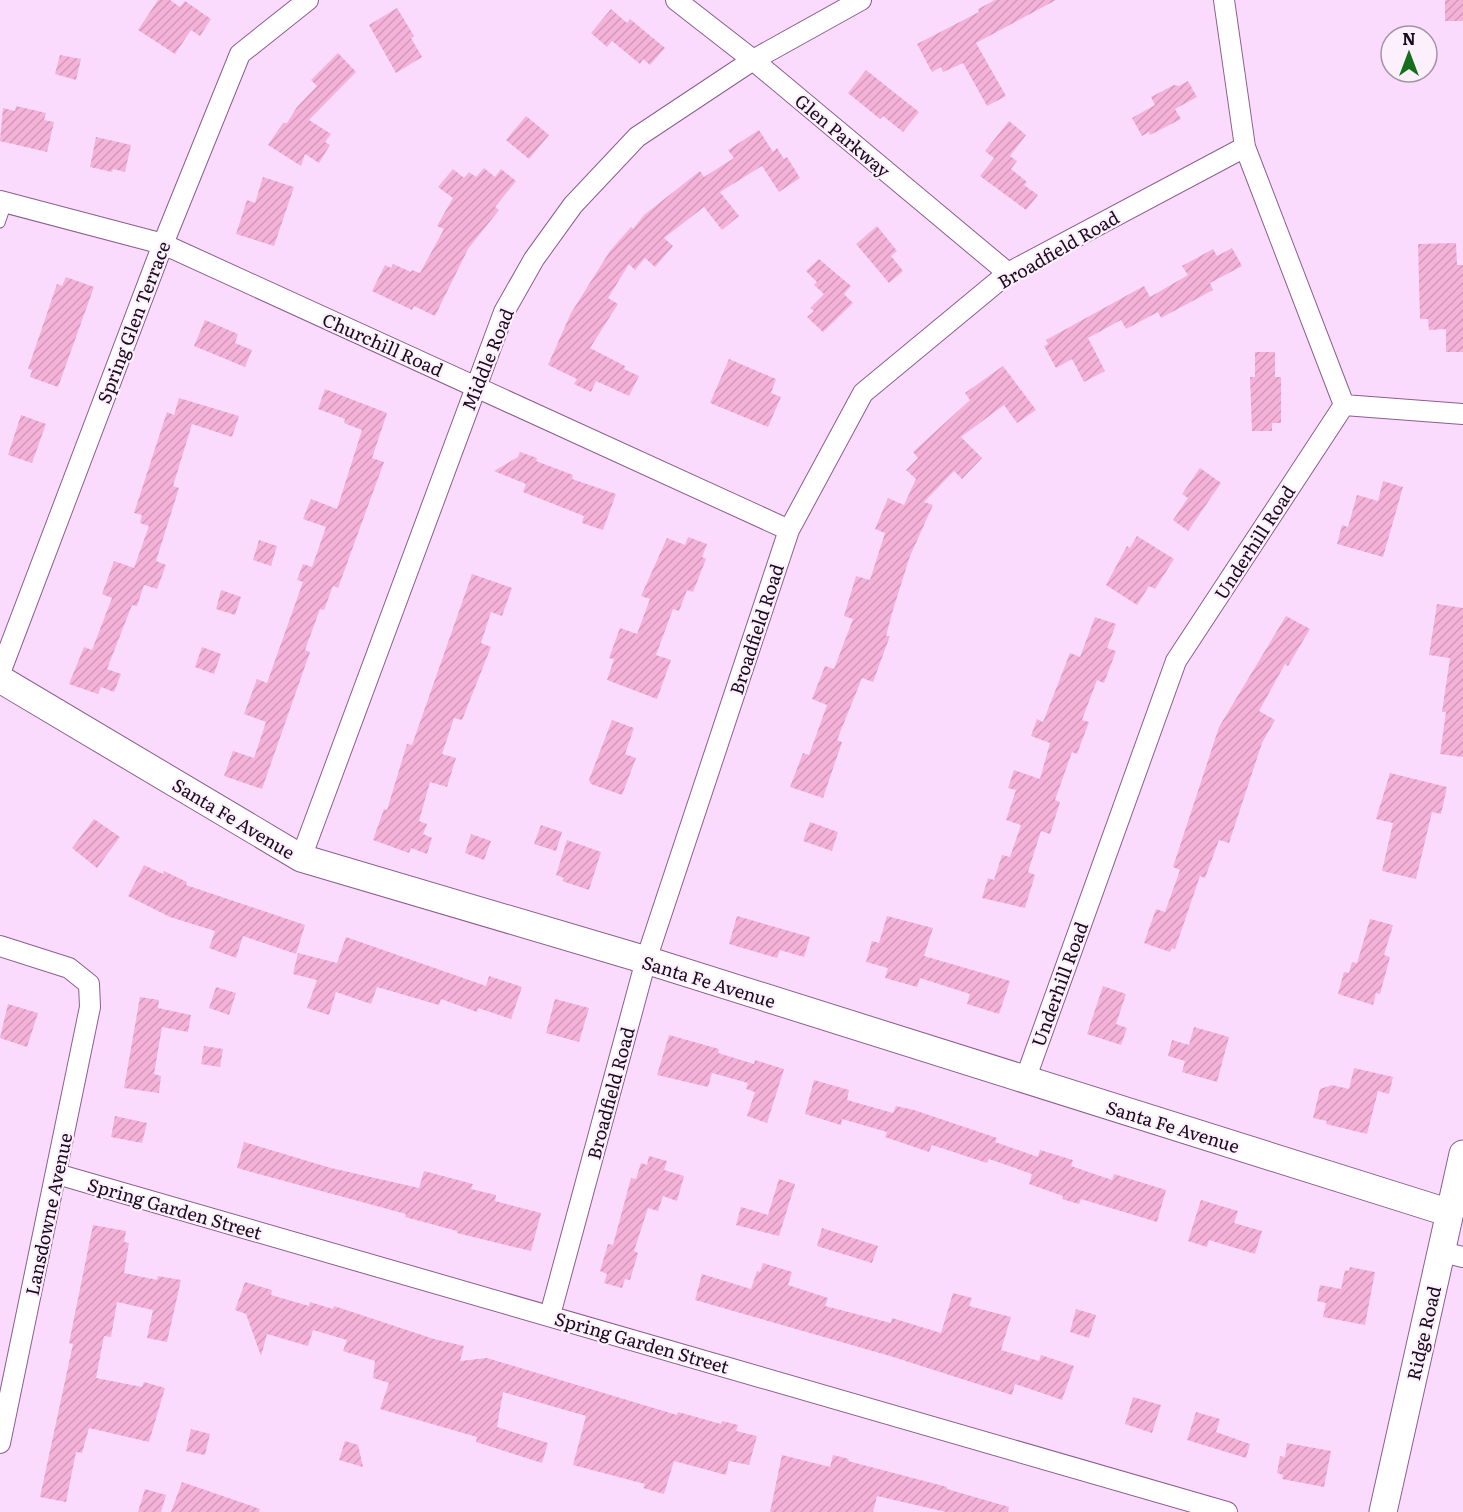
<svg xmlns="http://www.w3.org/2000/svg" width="1463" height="1512" font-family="Literata,serif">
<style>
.building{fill:url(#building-hatch)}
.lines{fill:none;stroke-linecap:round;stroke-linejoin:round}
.lane-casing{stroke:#8c5e90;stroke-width:11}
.street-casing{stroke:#8c5e90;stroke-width:22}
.secondary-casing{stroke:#8c5e90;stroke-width:29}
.lane{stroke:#fff;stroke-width:9}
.street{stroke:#fff;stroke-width:20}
.secondary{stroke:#fff;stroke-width:27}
.labels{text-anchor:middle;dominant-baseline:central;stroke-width:4.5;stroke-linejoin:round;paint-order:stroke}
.street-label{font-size:18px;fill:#1c0a1e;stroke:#fbf0fc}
</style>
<defs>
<pattern id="building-hatch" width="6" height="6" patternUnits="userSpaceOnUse" patternTransform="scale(1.5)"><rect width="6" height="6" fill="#f5b2d9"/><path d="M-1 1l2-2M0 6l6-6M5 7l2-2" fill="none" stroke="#d198ba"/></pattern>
</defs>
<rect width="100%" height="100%" fill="#fadbfd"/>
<!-- building -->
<path class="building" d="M 158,0 L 170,0 L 180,7 L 185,1 L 211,19 L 200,36 L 191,30 L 175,54 L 138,30 Z
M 995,0 L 1056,0 L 976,43 L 1006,96 L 987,106 L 963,63 L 943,72 L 941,67 L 932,72 L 917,44 L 979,12 L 978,9 Z
M 1445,0 L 1463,0 L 1463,21 L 1445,21 Z
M 397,8 L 414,36 L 411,38 L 422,57 L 396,73 L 369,25 Z
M 611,9 L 627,23 L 630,19 L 665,48 L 650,65 L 643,59 L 640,64 L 612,41 L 607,47 L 591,33 Z
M 338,53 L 356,72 L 309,120 L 331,134 L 325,142 L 330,145 L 319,163 L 305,154 L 301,166 L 268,145 L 283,123 L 287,123 L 297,107 L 317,86 L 311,80 Z
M 60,55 L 81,59 L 76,80 L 55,74 Z
M 866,70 L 919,112 L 903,132 L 883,116 L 880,119 L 848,93 Z
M 1188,81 L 1197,97 L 1175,109 L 1181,119 L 1150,135 L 1149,132 L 1142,136 L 1132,118 L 1155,105 L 1151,97 L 1174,85 L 1179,86 Z
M 16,106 L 46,113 L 44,120 L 54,122 L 47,152 L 0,141 L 3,108 L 15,111 Z
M 526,116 L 549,135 L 529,159 L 506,140 Z
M 1009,121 L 1026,135 L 1010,156 L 1017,161 L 1011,169 L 1027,182 L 1024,185 L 1038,195 L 1026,210 L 980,176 L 994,158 L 985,151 Z
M 759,130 L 773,152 L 777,148 L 784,159 L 787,157 L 800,178 L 779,192 L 762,166 L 720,192 L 739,216 L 722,230 L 704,207 L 664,238 L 673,246 L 655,267 L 645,258 L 635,270 L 629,264 L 608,298 L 618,304 L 590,348 L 625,366 L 624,369 L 639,376 L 629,396 L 596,381 L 591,392 L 574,384 L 577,379 L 548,365 L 571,313 L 610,251 L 631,227 L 633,229 L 644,215 L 700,171 L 704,177 L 734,158 L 728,150 Z
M 96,137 L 131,145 L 125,172 L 113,169 L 112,172 L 90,167 Z
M 484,168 L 495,177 L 501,169 L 516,181 L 495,207 L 499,210 L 468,249 L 435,316 L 414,306 L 412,310 L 372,291 L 385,265 L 391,268 L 393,264 L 411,272 L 412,270 L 420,273 L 444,229 L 437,226 L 453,198 L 438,187 L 453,169 L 464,178 L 469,172 L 476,177 Z
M 263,177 L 294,187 L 274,246 L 236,234 L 247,200 L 255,203 Z
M 877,226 L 897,251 L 891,256 L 903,271 L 889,283 L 856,244 Z
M 1456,243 L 1457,265 L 1463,265 L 1463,352 L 1446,352 L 1446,329 L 1429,330 L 1428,319 L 1420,319 L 1418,244 Z
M 1232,248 L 1242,266 L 1210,283 L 1213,290 L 1161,318 L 1158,312 L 1126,329 L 1121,320 L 1088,338 L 1105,371 L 1084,382 L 1072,359 L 1056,368 L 1044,346 L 1048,344 L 1046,340 L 1144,286 L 1150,297 L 1188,275 L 1182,266 L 1213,249 L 1217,256 Z
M 819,259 L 851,286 L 844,294 L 853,303 L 823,332 L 807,317 L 814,311 L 810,308 L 824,294 L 814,285 L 817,282 L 806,271 Z
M 66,277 L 94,287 L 58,387 L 30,377 L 32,370 L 28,369 L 57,284 L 62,286 Z
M 205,320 L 238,334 L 235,343 L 252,350 L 245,367 L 194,346 Z
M 1255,352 L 1275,352 L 1275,377 L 1281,377 L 1281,423 L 1272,423 L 1272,431 L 1252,431 L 1250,377 L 1255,377 Z
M 729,359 L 776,379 L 771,393 L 781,397 L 768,427 L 710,403 Z
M 1003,366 L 1036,410 L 1017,423 L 1004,405 L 961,437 L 982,458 L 962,479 L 954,471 L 924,502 L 933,505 L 910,556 L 892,613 L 886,636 L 890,636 L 873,682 L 862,678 L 837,740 L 842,742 L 823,798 L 790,787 L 803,753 L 809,755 L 827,705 L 812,699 L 825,666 L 834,669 L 853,619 L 844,616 L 856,576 L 870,580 L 885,533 L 875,529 L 888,498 L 904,505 L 916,479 L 906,470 L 918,458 L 913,452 L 970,400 L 965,393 Z
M 325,389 L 387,413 L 372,458 L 384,462 L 338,588 L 333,586 L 324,610 L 320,609 L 305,650 L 310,652 L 262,789 L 224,776 L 233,751 L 254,758 L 266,722 L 244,714 L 257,679 L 267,683 L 303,582 L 297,580 L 303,564 L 312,567 L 326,527 L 303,519 L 311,499 L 337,509 L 362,430 L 344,423 L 345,419 L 318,409 Z
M 179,398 L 239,416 L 232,437 L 192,424 L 173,486 L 179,488 L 156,561 L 166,565 L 157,589 L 144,585 L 137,606 L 132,605 L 107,669 L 121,674 L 114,692 L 101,687 L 98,694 L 69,684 L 84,647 L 92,650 L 112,598 L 102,594 L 114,561 L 134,568 L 149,526 L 140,523 L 142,515 L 134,513 L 167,412 L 174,415 Z
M 21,415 L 46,424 L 32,463 L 8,455 Z
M 520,452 L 537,458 L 536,461 L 573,475 L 572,479 L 616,494 L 603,530 L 582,523 L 584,516 L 523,492 L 526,484 L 494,471 L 518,457 Z
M 1200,468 L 1221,483 L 1188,531 L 1173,520 L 1188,498 L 1182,494 Z
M 1383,481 L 1403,487 L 1383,557 L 1337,544 L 1342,525 L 1348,527 L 1357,495 L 1378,501 Z
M 1137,536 L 1174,559 L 1155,589 L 1149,586 L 1137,605 L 1106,585 L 1127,546 L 1130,548 Z
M 688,537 L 707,544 L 702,557 L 706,559 L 693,592 L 687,590 L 679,611 L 673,609 L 656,655 L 671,660 L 657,699 L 607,680 L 614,659 L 609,658 L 620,628 L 637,634 L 650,599 L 641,596 L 667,538 L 685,545 Z
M 259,540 L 277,546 L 271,566 L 253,560 Z
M 472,574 L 512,588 L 502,616 L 491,612 L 481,643 L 491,647 L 462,720 L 454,718 L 442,754 L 456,758 L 447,787 L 430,782 L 419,821 L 427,824 L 423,834 L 432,838 L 427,854 L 411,848 L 409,853 L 373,840 L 384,809 L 387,810 L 407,744 L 412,745 Z
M 221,590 L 241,597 L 235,615 L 216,609 Z
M 1437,604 L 1463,608 L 1463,757 L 1440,754 L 1446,712 L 1442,712 L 1450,658 L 1429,655 Z
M 1286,616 L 1310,629 L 1288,666 L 1285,664 L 1259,711 L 1275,720 L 1262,743 L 1229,843 L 1219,840 L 1205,878 L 1200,876 L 1175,949 L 1172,948 L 1170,952 L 1144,943 L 1156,909 L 1165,912 L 1180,870 L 1173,867 L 1219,727 Z
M 1095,617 L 1116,624 L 1107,648 L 1116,651 L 1104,683 L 1097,680 L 1082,720 L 1089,722 L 1077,754 L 1072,752 L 1055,800 L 1060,802 L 1050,834 L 1041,831 L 1028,872 L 1035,875 L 1025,908 L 982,898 L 988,878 L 994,880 L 1002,855 L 1010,857 L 1021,825 L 1006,820 L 1016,790 L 1008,788 L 1014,770 L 1040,779 L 1050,743 L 1031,736 L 1037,719 L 1043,722 L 1070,653 L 1080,657 Z
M 202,647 L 221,654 L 214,674 L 195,667 Z
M 612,720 L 634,728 L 625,754 L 636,758 L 622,795 L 591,784 L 589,780 Z
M 1390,773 L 1447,787 L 1441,814 L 1432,812 L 1416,879 L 1382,871 L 1393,823 L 1376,819 Z
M 94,819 L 120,837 L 97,868 L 72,848 Z
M 810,822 L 838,832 L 832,851 L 803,841 Z
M 541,825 L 562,832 L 556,851 L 534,844 Z
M 471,834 L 491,841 L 484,860 L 465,853 Z
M 567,840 L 601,852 L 589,890 L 562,881 L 564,878 L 556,875 Z
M 144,865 L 163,874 L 164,871 L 187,882 L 186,885 L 305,925 L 296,954 L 243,936 L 236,958 L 209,948 L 215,931 L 170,917 L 128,896 Z
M 737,916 L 810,937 L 804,957 L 780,950 L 777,958 L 729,944 Z
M 887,916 L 933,928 L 924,956 L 1010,981 L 999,1014 L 967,1004 L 970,994 L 920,978 L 917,987 L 885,978 L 888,968 L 866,962 L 872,941 L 879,943 Z
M 1370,919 L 1393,925 L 1384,955 L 1390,957 L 1380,994 L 1376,993 L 1373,1005 L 1338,994 L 1344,972 L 1349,973 L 1352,962 L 1357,963 Z
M 346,937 L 486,986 L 489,976 L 522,987 L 511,1019 L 478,1008 L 477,1012 L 441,999 L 439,1005 L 377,987 L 371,1004 L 336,992 L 329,1015 L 307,1008 L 317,980 L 293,974 L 298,953 L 337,963 Z
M 1103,986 L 1126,994 L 1116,1024 L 1127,1028 L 1121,1045 L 1087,1034 Z
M 216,987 L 236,993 L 229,1015 L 209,1008 Z
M 140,997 L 159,1000 L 158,1008 L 191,1015 L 188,1032 L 162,1027 L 154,1074 L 161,1076 L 159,1093 L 124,1088 Z
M 555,999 L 589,1008 L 579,1042 L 546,1033 Z
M 8,1004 L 38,1013 L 27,1047 L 0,1038 Z
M 1194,1027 L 1229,1037 L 1217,1082 L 1182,1072 L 1185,1061 L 1168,1056 L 1172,1040 L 1189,1045 Z
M 669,1035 L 719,1049 L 718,1053 L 754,1064 L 755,1060 L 784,1069 L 767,1123 L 747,1116 L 755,1092 L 746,1089 L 748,1083 L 712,1073 L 708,1087 L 657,1075 Z
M 204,1046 L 223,1049 L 220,1067 L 201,1064 Z
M 1354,1068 L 1393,1077 L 1389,1094 L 1378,1091 L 1367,1134 L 1326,1124 L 1327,1121 L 1313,1118 L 1320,1089 L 1332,1085 L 1349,1089 Z
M 814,1080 L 849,1090 L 847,1100 L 893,1113 L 896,1106 L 914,1110 L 997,1138 L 995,1142 L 1038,1157 L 1040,1150 L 1073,1160 L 1071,1166 L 1112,1180 L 1114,1174 L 1166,1190 L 1157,1222 L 1081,1199 L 1079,1204 L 1062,1199 L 1063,1196 L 1029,1184 L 1032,1174 L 989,1159 L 987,1163 L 932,1145 L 929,1152 L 885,1137 L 887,1132 L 842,1119 L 841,1125 L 805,1114 Z
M 115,1116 L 147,1123 L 142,1143 L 111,1137 Z
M 244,1142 L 331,1168 L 419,1188 L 424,1171 L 473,1184 L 471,1189 L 496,1195 L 495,1201 L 541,1213 L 531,1251 L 457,1233 L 457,1231 L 405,1217 L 406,1214 L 237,1168 Z
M 649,1156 L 667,1161 L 664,1170 L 684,1176 L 677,1201 L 663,1196 L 658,1211 L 648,1208 L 634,1251 L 638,1253 L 630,1280 L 625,1279 L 622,1288 L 604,1283 L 607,1274 L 600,1271 L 608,1244 L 613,1245 L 631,1178 L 636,1179 L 641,1163 L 647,1165 Z
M 779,1179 L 795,1184 L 779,1236 L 736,1225 L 741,1207 L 768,1215 Z
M 1201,1200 L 1238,1211 L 1234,1223 L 1262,1231 L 1255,1254 L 1209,1240 L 1207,1247 L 1188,1241 Z
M 93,1225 L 126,1231 L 124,1242 L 129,1243 L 124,1273 L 157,1280 L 158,1276 L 181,1280 L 167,1342 L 147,1338 L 153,1310 L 117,1302 L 111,1337 L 104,1336 L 96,1378 L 142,1387 L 144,1382 L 165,1388 L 149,1442 L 89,1428 L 82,1453 L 76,1452 L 66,1502 L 40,1497 L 73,1344 L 69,1343 Z
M 822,1228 L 878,1246 L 872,1263 L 817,1246 Z
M 763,1263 L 792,1272 L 788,1285 L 828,1298 L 825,1306 L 891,1323 L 892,1318 L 941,1333 L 953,1293 L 972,1298 L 969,1306 L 1011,1317 L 1001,1350 L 1039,1361 L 1041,1355 L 1074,1366 L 1062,1400 L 1015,1384 L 1012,1395 L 890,1356 L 695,1300 L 702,1274 L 751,1289 L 757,1271 L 760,1272 Z
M 1350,1267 L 1375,1272 L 1365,1325 L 1323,1317 L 1326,1303 L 1317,1301 L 1320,1285 L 1341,1289 L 1345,1270 L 1349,1271 Z
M 245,1282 L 272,1290 L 271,1295 L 309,1306 L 310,1302 L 333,1309 L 334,1306 L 434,1339 L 464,1346 L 460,1361 L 487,1358 L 677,1415 L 678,1412 L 721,1424 L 722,1421 L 738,1425 L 736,1431 L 757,1436 L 749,1465 L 729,1461 L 726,1475 L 674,1461 L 664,1494 L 643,1488 L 645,1484 L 573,1465 L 586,1416 L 503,1392 L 497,1427 L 548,1443 L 542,1463 L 476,1442 L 477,1437 L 380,1409 L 389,1383 L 373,1378 L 375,1361 L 343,1351 L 347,1340 L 313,1330 L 308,1346 L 267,1334 L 261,1356 L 246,1314 L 235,1310 Z
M 1076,1309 L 1096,1315 L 1089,1338 L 1070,1332 Z
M 1133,1397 L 1161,1405 L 1152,1433 L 1125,1424 Z
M 1196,1412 L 1220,1419 L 1216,1432 L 1250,1444 L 1246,1458 L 1187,1440 Z
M 191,1429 L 210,1434 L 205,1455 L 186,1451 Z
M 345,1441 L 358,1445 L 363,1467 L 339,1460 Z
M 1287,1443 L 1331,1451 L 1324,1487 L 1282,1479 L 1283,1475 L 1277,1473 L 1280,1456 L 1285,1457 Z
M 782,1455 L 830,1467 L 833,1455 L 849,1459 L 848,1461 L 947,1487 L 947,1489 L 1009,1507 L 1008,1512 L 946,1512 L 877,1496 L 873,1512 L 770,1512 Z
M 182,1482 L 260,1509 L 259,1512 L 171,1512 Z
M 145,1489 L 166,1495 L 161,1512 L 138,1512 Z"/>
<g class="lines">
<!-- lane casing -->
<g class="lane-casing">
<path id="lane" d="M 0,223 L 7,203"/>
</g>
<!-- street casing -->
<g class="street-casing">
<path id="street" d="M 676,0 L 753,60 L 1008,273
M 1224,0 L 1245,147 L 1344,405
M 0,201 L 163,244 L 789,530
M 1344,405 L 1463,414
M 0,673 L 163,244 L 240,54 L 308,0
M 301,858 L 504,312 L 534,259 L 573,205 L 637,137 L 753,60 L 861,0
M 0,946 L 69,968 L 89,984 L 90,1007 L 0,1443
M 1025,1080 L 1176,661 L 1344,405
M 57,1174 L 1227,1512
M 1442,1252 L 1463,1257
M 550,1315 L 646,960 L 789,530 L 863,393 L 1008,273 L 1245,147"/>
</g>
<!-- secondary casing -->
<g class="secondary-casing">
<path id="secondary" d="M 0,679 L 301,858 L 646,960 L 1450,1213
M 1383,1512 L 1463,1154"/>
</g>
<!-- lane -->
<use href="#lane" class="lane"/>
<!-- street -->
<use href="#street" class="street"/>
<!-- secondary -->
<use href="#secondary" class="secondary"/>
</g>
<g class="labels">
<!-- street labels -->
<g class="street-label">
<text transform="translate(843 135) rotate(40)">Glen Parkway</text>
<text transform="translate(1058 249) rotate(-30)">Broadfield Road</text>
<text transform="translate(133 322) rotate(-69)">Spring Glen Terrace</text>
<text transform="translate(383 344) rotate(24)">Churchill Road</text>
<text transform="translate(487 359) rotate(-68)">Middle Road</text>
<text transform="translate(1254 542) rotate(-57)">Underhill Road</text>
<text transform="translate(756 629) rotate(-72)">Broadfield Road</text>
<text transform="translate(234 818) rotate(31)">Santa Fe Avenue</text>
<text transform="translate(709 981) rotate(17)">Santa Fe Avenue</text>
<text transform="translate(1059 984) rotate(-70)">Underhill Road</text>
<text transform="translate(610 1093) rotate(-75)">Broadfield Road</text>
<text transform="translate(1173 1126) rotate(17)">Santa Fe Avenue</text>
<text transform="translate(175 1208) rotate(16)">Spring Garden Street</text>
<text transform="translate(48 1214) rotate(-78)">Lansdowne Avenue</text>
<text transform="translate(1423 1333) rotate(-77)">Ridge Road</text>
<text transform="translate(642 1342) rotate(16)">Spring Garden Street</text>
</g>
</g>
<!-- north arrow -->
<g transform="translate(1409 54)"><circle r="28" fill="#fbf0fc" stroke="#a294a3" stroke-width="1.5"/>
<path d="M0-4.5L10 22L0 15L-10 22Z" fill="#146f1b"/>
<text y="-9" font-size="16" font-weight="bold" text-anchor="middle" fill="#1c0a1e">N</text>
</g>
</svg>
